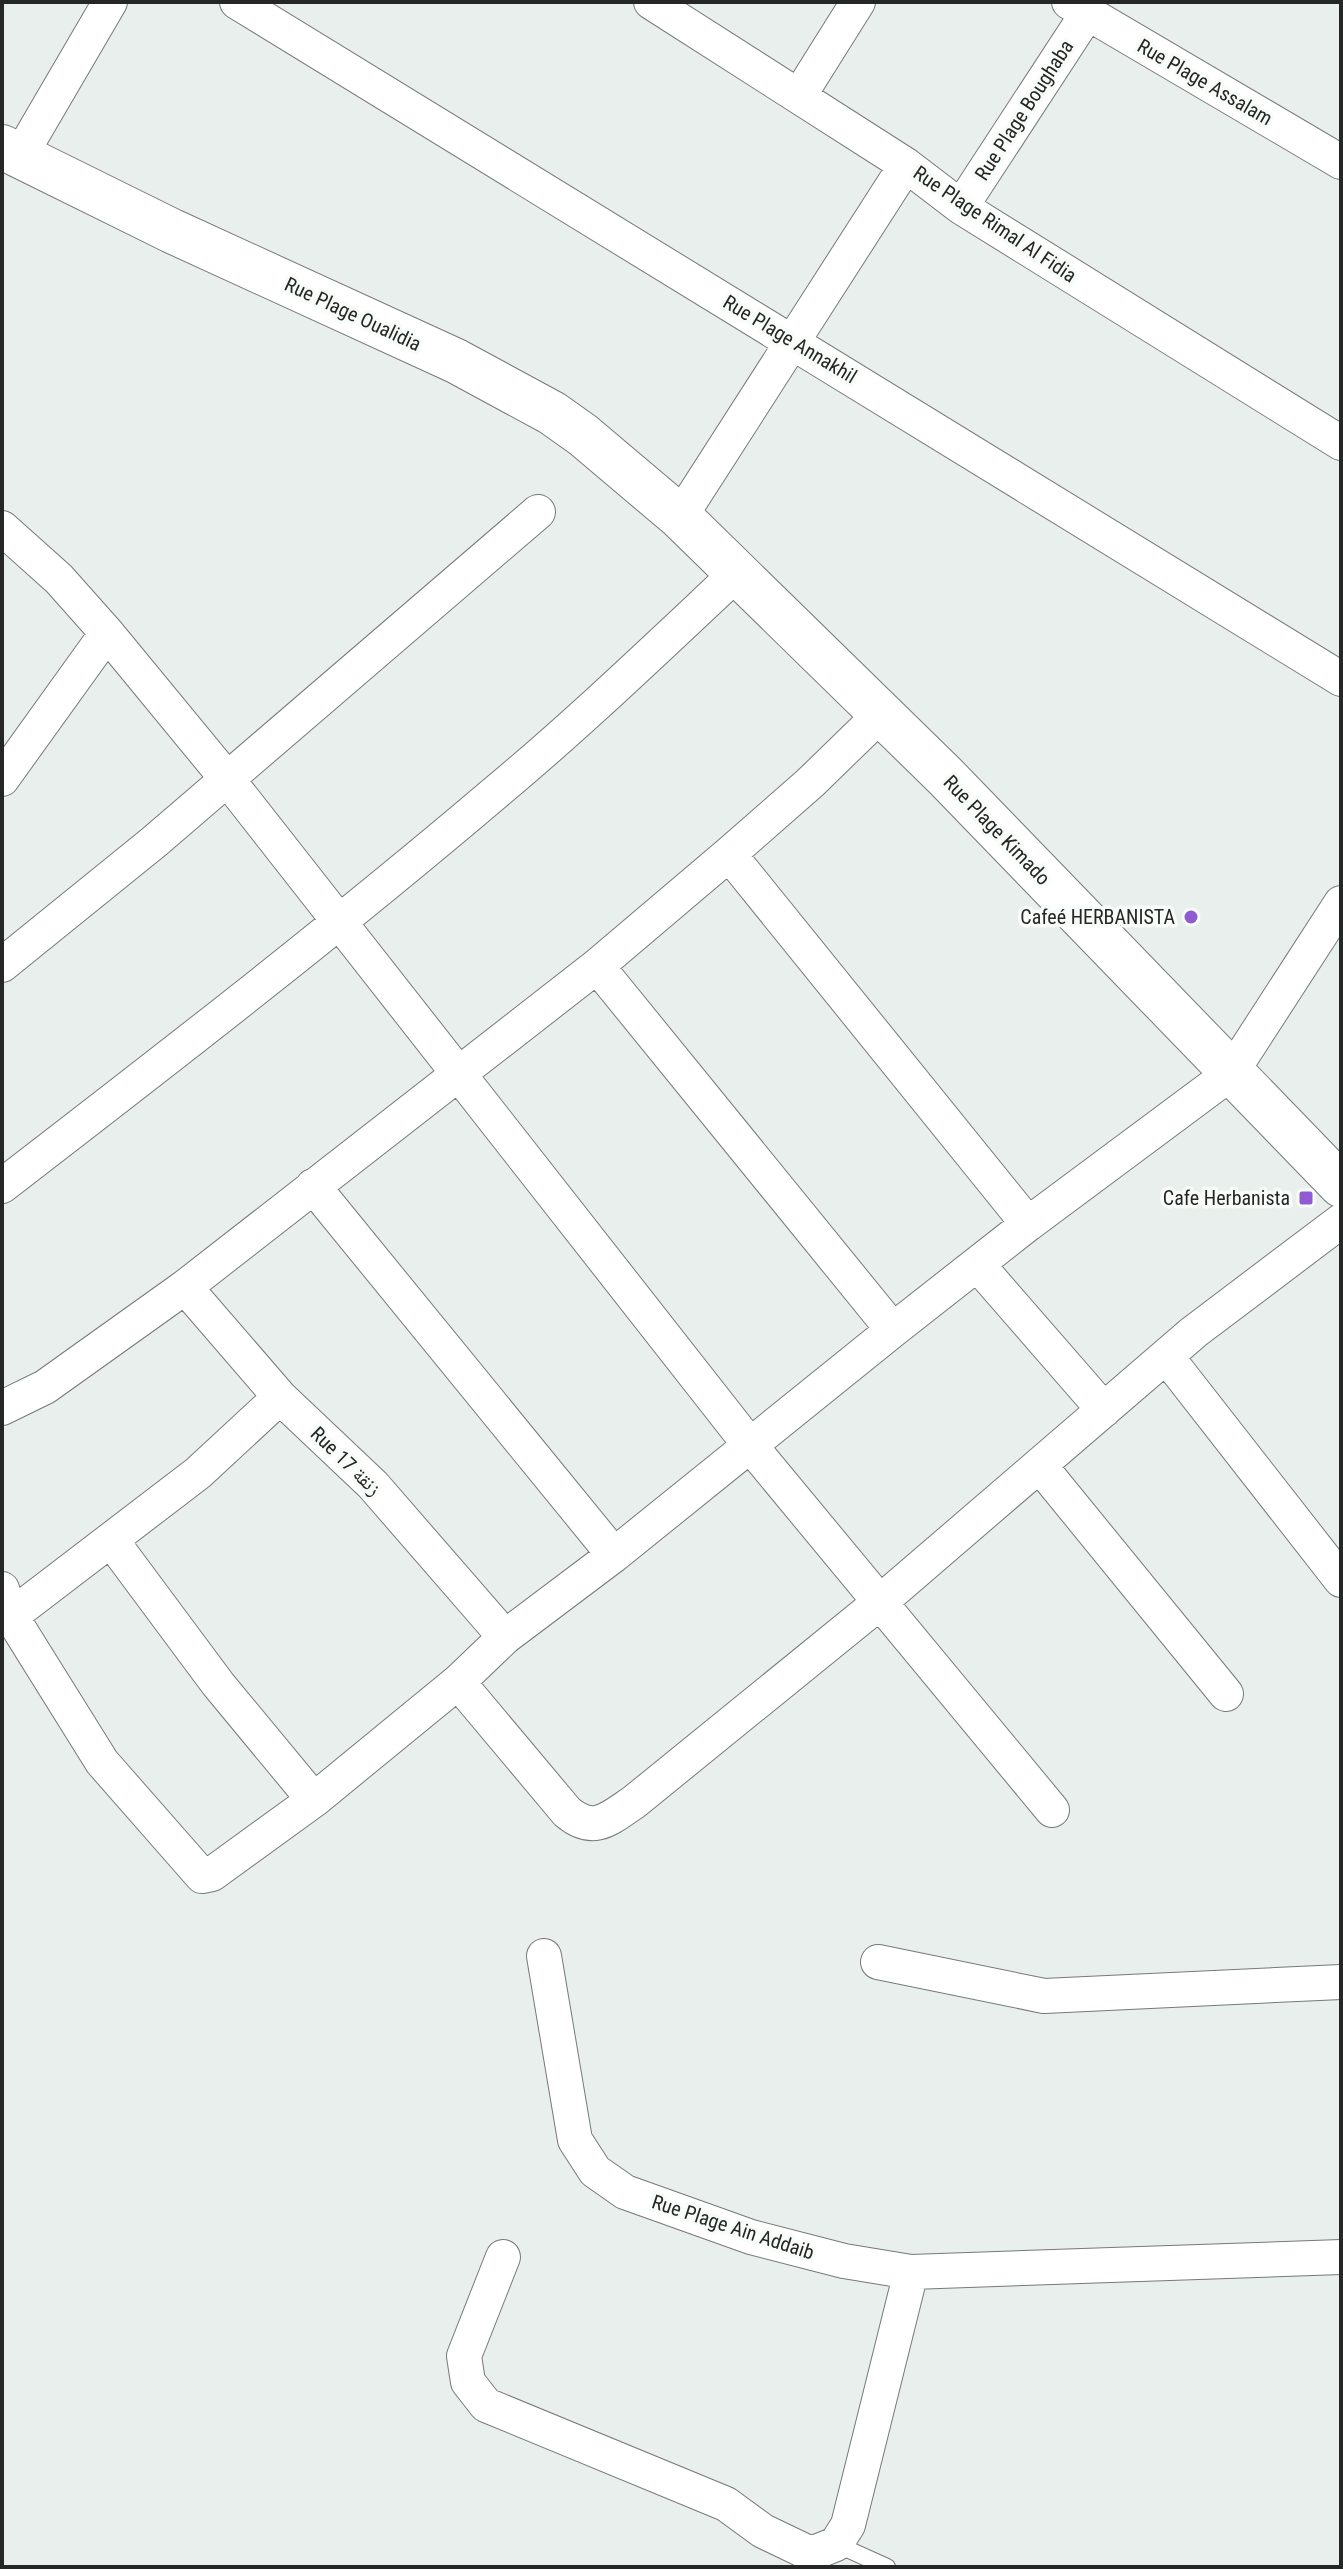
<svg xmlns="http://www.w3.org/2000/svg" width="1343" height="2569" font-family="'Roboto Condensed','Noto Naskh Arabic',sans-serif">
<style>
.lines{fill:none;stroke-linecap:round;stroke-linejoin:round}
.lane-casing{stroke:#757a77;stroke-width:18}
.street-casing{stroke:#757a77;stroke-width:36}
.secondary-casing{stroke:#757a77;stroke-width:46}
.lane{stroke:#fff;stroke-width:16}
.street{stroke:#fff;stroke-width:34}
.secondary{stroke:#fff;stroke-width:44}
.poi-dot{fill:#8f5ad2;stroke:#f7fcf9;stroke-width:3}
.labels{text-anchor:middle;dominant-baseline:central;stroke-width:7;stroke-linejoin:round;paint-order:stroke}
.street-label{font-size:20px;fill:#252726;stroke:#f7fcf9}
.poi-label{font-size:20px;fill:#252726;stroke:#f7fcf9;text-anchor:end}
</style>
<rect width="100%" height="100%" fill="#e9efec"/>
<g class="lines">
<!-- lane casing -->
<g class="lane-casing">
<path id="lane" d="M 836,2544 L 887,2567"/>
</g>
<!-- street casing -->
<g class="street-casing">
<path id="street" d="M 237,2 L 1341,679
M 651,2 L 906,165 L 961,207 L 1341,443
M 1069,2 L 1341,162
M 799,96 L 858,2
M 20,156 L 110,2
M 961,207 L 1087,14
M 680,517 L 906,165
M 2,528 L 59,579 L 107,633 L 228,780 L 749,1444 L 1052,1810
M 2,779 L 107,633
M 729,854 L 1028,1224
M 2,965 L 154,842 L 538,512
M 597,966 L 893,1330
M 2,1186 C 168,1058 335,929 495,793 C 579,723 658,647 737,573
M 313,1186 L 614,1555
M 977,1264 L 1104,1410
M 185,1287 L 280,1397 L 373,1485 L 505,1637
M 1166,1356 L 1341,1580
M 2,1408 L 45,1387 L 185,1287 L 597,966 L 729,854 L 810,783 L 881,714
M 1040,1466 L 1226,1694
M 111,1540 L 218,1684 L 314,1800
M 2,1589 L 11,1616 L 102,1762 L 202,1876 L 212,1874 L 314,1800 L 458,1682 L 505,1637 L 614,1555 L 893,1330 L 1028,1224 L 1231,1073 L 1341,903
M 11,1616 L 198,1473 L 280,1397
M 458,1682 L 567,1812 C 594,1835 610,1818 634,1802 L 879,1603 L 1194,1332 L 1341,1221
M 544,1956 L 575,2140 L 595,2171 L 625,2192 L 751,2237 L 844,2261 L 911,2272 L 1341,2257
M 878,1962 L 1044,1996 L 1341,1982
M 503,2257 L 464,2356 L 468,2382 L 486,2405 L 726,2504 L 763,2531 L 811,2554 L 836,2544 L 848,2525 L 911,2272"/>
</g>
<!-- secondary casing -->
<g class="secondary-casing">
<path id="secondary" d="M 2,147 L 172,231 L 456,361 L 552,413 L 583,435 L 680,517 L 945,776 L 1341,1185"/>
</g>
<!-- lane -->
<use href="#lane" class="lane"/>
<!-- street -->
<use href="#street" class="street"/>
<!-- secondary -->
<use href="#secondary" class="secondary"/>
</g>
<!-- markers -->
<g class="poi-dot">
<circle cx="1191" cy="917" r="8"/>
<rect x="1298" y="1190" width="16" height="16" rx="4"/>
</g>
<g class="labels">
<!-- street labels -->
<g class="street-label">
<text transform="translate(1205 82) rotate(30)">Rue Plage Assalam</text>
<text transform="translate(1024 110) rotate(-57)">Rue Plage Boughaba</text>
<text transform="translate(995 224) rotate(34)">Rue Plage Rimal Al Fidia</text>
<text transform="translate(353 314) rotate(25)">Rue Plage Oualidia</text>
<text transform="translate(790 339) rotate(31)">Rue Plage Annakhil</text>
<text transform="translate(997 830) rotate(46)">Rue Plage Kimado</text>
<text transform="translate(346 1461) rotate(44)">Rue 17 زنقة</text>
<text transform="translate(733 2227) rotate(18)">Rue Plage Ain Addaib</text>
</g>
<!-- poi labels -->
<g class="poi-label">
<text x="1175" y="917">Cafeé HERBANISTA</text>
<text x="1290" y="1198">Cafe Herbanista</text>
</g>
</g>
<!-- border -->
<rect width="1343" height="2569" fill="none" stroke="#252726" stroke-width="8"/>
</svg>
